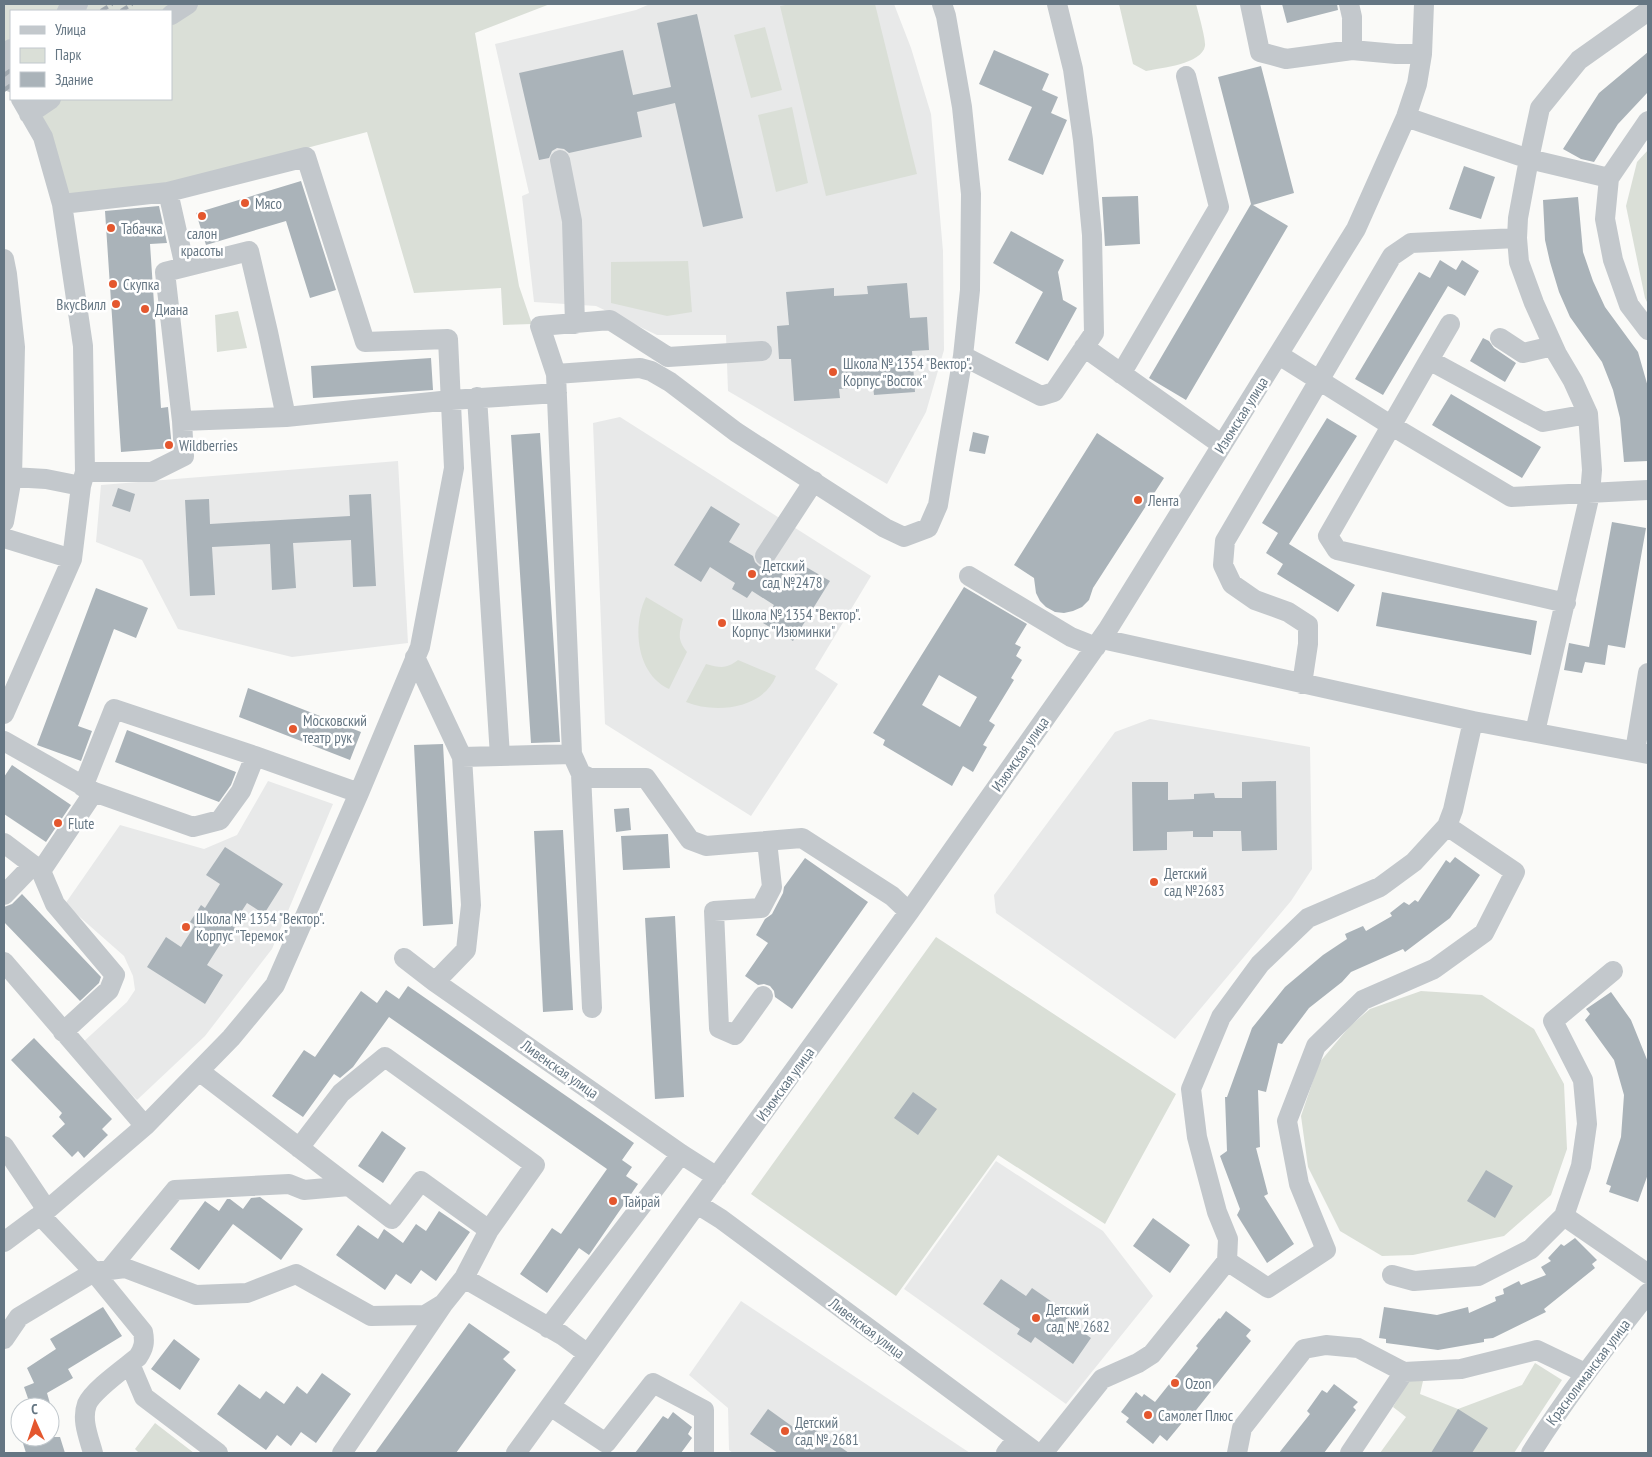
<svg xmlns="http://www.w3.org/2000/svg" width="1652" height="1457" font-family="'PT Sans Narrow',sans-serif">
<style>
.built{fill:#e8e9e9}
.green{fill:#dadfd7}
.building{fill:#aab3b9;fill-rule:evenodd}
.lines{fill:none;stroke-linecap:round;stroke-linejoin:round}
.minor{stroke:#c3c8cc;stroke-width:20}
.rail{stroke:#a2aab0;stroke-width:4;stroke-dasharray:8 4;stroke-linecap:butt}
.poi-dot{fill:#e4572e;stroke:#fff;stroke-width:2}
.labels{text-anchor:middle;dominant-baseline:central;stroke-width:5;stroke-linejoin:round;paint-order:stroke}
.poi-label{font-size:15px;fill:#657683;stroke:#fff;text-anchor:start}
.street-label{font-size:15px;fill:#657683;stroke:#fff}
</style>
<rect width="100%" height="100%" fill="#fafaf8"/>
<!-- built -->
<path class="built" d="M 650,4 L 894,4 L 911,48 L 931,114 L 943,251 L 944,350 L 926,412 L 887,484 L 728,391 L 726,335 L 657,335 L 596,306 L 534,302 L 522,196 L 529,193 L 495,44 L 636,10 Z
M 620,417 L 871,576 L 815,669 L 838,684 L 751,816 L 605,724 L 593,423 Z
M 398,461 L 408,643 L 292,657 L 178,629 L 142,560 L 96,542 L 101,485 Z
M 1150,719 L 1310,747 L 1312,869 L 1291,901 L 1175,1039 L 996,913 L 994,895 L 1115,732 Z
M 268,781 L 333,804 L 272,949 L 205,1036 L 137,1100 L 81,1044 L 127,1002 L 135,990 L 133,976 L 124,956 L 65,904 L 120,825 L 204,849 L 237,835 Z
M 996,1161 L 1103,1231 L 1153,1296 L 1066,1404 L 904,1289 Z
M 741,1301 L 970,1453 L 733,1453 L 729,1450 L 728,1408 L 689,1375 Z"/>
<!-- green -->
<path class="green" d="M 4,4 L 550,4 L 475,33 L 519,286 L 532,324 L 503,325 L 501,288 L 414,293 L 367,132 L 168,185 L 67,198 L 30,99 L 171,99 L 171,11 L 11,11 L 11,67 L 4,53 Z
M 791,4 L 875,4 L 917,174 L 826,196 L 780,6 Z
M 1119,4 L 1196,4 C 1198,12 1206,39 1205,46 C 1202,64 1161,68 1146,71 L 1133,64 Z
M 765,27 L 782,90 L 751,98 L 734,35 Z
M 792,107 L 808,183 L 776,192 L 758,115 Z
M 1648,150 L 1648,304 L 1645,298 L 1626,206 L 1637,162 Z
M 688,261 L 692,312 L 667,316 L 611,303 L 611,262 Z
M 238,311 L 247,348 L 217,352 L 215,315 Z
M 646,597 L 683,619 C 679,634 677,639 687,652 L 669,689 C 636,674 632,626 646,597 Z
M 738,660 L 776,676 C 763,709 715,714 686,702 L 706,664 C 721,668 726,669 738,660 Z
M 936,937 L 1176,1094 L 1105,1224 L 998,1155 L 896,1296 L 751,1194 Z
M 1421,991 L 1482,995 L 1534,1029 L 1564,1084 L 1567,1149 L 1551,1195 L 1504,1236 L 1413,1255 L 1382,1256 L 1340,1231 L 1308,1167 L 1301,1116 L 1319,1063 L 1350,1026 L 1370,1009 Z
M 1535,1363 L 1562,1380 L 1514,1453 L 1380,1453 L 1406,1417 L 1393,1407 L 1411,1376 L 1423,1381 L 1420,1394 L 1458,1409 L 1522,1385 Z
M 155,1423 L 194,1453 L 139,1453 L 135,1449 Z"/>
<!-- building -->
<path class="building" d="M 1282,4 L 1337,4 L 1338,10 L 1287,23 Z
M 697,14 L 743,218 L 703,227 L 675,103 L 637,112 L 642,137 L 569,153 L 564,149 L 557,148 L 552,151 L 549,158 L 539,160 L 519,73 L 623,50 L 633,95 L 671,87 L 657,23 Z
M 994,50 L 1049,74 L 1042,90 L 1058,97 L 1051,113 L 1067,120 L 1043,175 L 1008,160 L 1032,107 L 979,84 Z
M 1648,52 L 1648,92 L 1618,124 L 1594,162 L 1581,159 L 1563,149 L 1599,93 Z
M 1261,66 L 1294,193 L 1253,205 L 1288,226 L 1186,400 L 1149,378 L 1251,204 L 1218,77 Z
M 1464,166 L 1495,177 L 1481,219 L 1449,209 Z
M 301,181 L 336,290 L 310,298 L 286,221 L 206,245 L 196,213 Z
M 1138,196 L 1140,244 L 1105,246 L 1102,197 Z
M 1578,197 L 1583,252 L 1593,281 L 1605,307 L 1638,352 L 1648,387 L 1648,461 L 1624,462 L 1620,418 L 1613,390 L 1602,362 L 1570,317 L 1559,292 L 1550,262 L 1545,240 L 1543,200 Z
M 159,206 L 167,243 L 150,244 L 161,408 L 168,407 L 172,448 L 121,452 L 105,211 Z
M 1011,231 L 1064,260 L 1058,272 L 1063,300 L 1077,308 L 1048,361 L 1015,343 L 1043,292 L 993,263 Z
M 1440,260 L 1456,270 L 1462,260 L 1479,271 L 1465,296 L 1448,286 L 1383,395 L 1355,379 L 1419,272 L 1430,278 Z
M 907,283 L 910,318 L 927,317 L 929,350 L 912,351 L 915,392 L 874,395 L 873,386 L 839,389 L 840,398 L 794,401 L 791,359 L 779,359 L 777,326 L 789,325 L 786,292 L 834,288 L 834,296 L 868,294 L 867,286 Z
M 1483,338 L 1489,341 L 1494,348 L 1516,363 L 1505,382 L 1470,361 Z
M 431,358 L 433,390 L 313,398 L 311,366 Z
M 1451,394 L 1541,447 L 1522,478 L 1432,425 Z
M 1327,418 L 1357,436 L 1289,544 L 1355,585 L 1338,612 L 1277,574 L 1283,564 L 1266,553 L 1278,533 L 1262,523 Z
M 973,432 L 989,436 L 985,454 L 969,451 Z
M 540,433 L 560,742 L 531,743 L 511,435 Z
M 1097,433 L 1164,478 L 1093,588 L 1089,600 L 1082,607 L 1073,611 L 1064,613 L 1055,612 L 1046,607 L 1040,601 L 1036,593 L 1034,578 L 1014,565 Z
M 118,488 L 135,494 L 130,512 L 112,506 Z
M 371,494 L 376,586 L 353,587 L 351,540 L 293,543 L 296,588 L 272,590 L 270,544 L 212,547 L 215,595 L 190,596 L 185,500 L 209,499 L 210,524 L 350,516 L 349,495 Z
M 711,506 L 740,524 L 729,542 L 753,556 L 755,562 L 759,566 L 765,568 L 771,566 L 792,579 L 801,564 L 830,581 L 793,641 L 763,623 L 774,605 L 752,591 L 747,598 L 732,589 L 735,583 L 710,567 L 701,582 L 674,565 Z
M 1612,522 L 1646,528 L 1625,648 L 1608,645 L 1605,665 L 1585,662 L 1582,673 L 1564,670 L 1569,643 L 1589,647 Z
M 964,587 L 1027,624 L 1015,644 L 1021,647 L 1016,656 L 1022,660 L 1011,678 L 1014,680 L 989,721 L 995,725 L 983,745 L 987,747 L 973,772 L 963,766 L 952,786 L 883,745 L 885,740 L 873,733 ZM 939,675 L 977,697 L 960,727 L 922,705 Z
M 96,588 L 148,608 L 136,638 L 114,629 L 78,726 L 92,731 L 81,761 L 37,745 Z
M 1382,592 L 1537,621 L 1531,655 L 1376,626 Z
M 248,688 L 361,732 L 350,760 L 239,717 Z
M 127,730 L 236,772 L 231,785 L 219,802 L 115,762 Z
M 443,744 L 453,924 L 423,926 L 414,745 Z
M 12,765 L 71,805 L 46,842 L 4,814 L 4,777 Z
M 1276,781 L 1277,850 L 1242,851 L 1241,831 L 1213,831 L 1213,837 L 1193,837 L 1193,831 L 1167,832 L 1167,850 L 1133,851 L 1132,782 L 1168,782 L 1168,800 L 1194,799 L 1194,794 L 1214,793 L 1215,798 L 1242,798 L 1242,782 Z
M 629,808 L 631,830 L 616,832 L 614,809 Z
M 563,830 L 573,1010 L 543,1012 L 534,831 Z
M 668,834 L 670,868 L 623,870 L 621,836 Z
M 225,847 L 283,884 L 264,914 L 247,903 L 232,926 L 237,929 L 226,946 L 221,943 L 207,965 L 223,975 L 205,1004 L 147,967 L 166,937 L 181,947 L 195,925 L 190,922 L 201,905 L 205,908 L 220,884 L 206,875 Z
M 1455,857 L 1480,875 L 1450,918 L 1405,952 L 1403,949 L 1351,972 L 1342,982 L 1309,1008 L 1282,1044 L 1278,1043 L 1266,1092 L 1258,1090 L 1260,1147 L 1256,1148 L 1268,1194 L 1264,1196 L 1294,1244 L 1267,1263 L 1237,1215 L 1240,1209 L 1220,1156 L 1227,1151 L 1225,1097 L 1227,1097 L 1252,1028 L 1285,987 L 1323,955 L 1347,939 L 1345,934 L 1363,926 L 1366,931 L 1392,916 L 1390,913 L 1404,902 L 1409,905 L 1415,900 L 1418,902 L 1446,860 L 1450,863 Z
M 805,858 L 868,902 L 792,1009 L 775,997 L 774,991 L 770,986 L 764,984 L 758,985 L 745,976 L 768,943 L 756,935 L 765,919 L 772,914 L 783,893 L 784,887 Z
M 22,894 L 101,977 L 99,983 L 80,1001 L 4,922 L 4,907 L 12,904 Z
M 675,916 L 684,1097 L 655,1099 L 645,918 Z
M 408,986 L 634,1143 L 622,1160 L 632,1167 L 626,1176 L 638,1184 L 589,1255 L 579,1248 L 547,1293 L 520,1274 L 552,1228 L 561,1234 L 607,1169 L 389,1017 L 353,1067 L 340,1078 L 334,1074 L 303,1117 L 272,1096 L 304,1050 L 315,1057 L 361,991 L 377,1003 L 386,990 L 399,999 Z
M 1611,992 L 1631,1020 L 1648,1062 L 1648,1174 L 1638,1202 L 1609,1192 L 1611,1186 L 1606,1184 L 1621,1137 L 1624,1095 L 1614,1060 L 1585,1020 L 1590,1014 L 1586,1009 Z
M 34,1038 L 112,1119 L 102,1129 L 108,1135 L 84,1158 L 78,1151 L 72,1157 L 52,1136 L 65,1124 L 59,1117 L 62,1113 L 11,1060 Z
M 913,1092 L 937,1109 L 918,1135 L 894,1118 Z
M 382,1131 L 406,1148 L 383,1183 L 358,1166 Z
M 1486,1170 L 1513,1186 L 1495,1218 L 1467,1201 Z
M 260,1197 L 303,1229 L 281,1260 L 233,1224 L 199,1270 L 170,1249 L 205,1201 L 219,1211 L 227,1199 L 230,1199 L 243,1209 L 251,1198 Z
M 439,1211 L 470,1232 L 436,1281 L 421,1270 L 411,1284 L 396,1274 L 385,1290 L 336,1255 L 358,1225 L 378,1239 L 384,1229 L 403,1243 L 416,1224 L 426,1231 Z
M 1153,1218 L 1190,1245 L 1170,1273 L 1133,1246 Z
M 1575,1238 L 1597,1260 L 1592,1264 L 1595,1268 L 1544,1309 L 1546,1312 L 1493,1338 L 1484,1339 L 1484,1342 L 1438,1350 L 1386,1343 L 1386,1339 L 1379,1338 L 1384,1307 L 1437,1315 L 1468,1307 L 1469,1313 L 1496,1301 L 1495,1297 L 1504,1294 L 1503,1289 L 1519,1281 L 1521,1285 L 1546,1275 L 1541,1267 L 1551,1261 L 1548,1258 L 1561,1244 L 1564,1246 Z
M 1001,1279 L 1026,1296 L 1032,1288 L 1071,1315 L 1067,1321 L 1091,1338 L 1073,1364 L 1035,1337 L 1031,1343 L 1017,1334 L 1020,1329 L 983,1304 Z
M 103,1307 L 122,1336 L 68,1369 L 73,1378 L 47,1393 L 51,1407 L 31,1407 L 24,1387 L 34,1383 L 27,1368 L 56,1349 L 50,1339 Z
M 1226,1311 L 1251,1330 L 1246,1336 L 1251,1341 L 1193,1414 L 1191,1412 L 1167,1441 L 1160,1435 L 1153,1444 L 1126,1422 L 1129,1418 L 1121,1412 L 1136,1392 L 1142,1397 L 1144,1394 L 1155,1402 L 1198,1348 L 1196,1346 L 1219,1318 L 1220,1319 Z
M 469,1323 L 510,1352 L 503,1359 L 516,1370 L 456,1453 L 375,1453 Z
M 174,1339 L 200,1359 L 180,1390 L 151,1369 Z
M 322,1373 L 351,1394 L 316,1443 L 301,1432 L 291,1446 L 277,1435 L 266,1450 L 217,1414 L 239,1384 L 260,1399 L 266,1391 L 284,1404 L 297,1386 L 307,1394 Z
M 1334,1384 L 1358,1402 L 1353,1407 L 1356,1410 L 1324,1453 L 1279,1453 L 1310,1414 L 1307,1411 L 1322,1390 L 1327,1393 Z
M 768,1409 L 793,1427 L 799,1418 L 849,1453 L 778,1453 L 750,1434 Z
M 1458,1409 L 1488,1428 L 1472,1453 L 1431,1453 Z
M 673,1412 L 692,1427 L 688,1434 L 692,1438 L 681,1453 L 635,1453 L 663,1416 L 668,1419 Z
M 21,1437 L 60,1437 L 65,1453 L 26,1453 Z"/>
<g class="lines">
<!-- minor -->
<path class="minor" d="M 1250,4 L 1260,52 L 1286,59 L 1352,50 L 1396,54 L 1422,54
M 1349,4 L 1352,17 L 1352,50
M 67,11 L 78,4
M 171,15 L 188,4
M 4,54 L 11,49
M 4,68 L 11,82
M 29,114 L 51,99
M 1406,117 L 1529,159 L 1609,178 L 1648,121
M 560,160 L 572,221 L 575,324
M 1609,178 L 1605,219 L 1613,260 L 1629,305 L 1648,330
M 168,192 L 185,267 L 249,251 L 268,332 L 286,417 L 182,421 L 165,272 L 185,267
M 4,259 L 7,274 L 15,347 L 12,477 L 4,522
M 1500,338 L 1523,353 L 1553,346
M 1084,347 L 1222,445
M 762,351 L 668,357 L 610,320 L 540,326 L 556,374 L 572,754 L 581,774 L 590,778 L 646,778 L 690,840 L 706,846 L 802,838 L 892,896 L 909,912
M 1279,355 L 1392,426 L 1511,497 L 1648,490
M 963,356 L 1041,396 L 1054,392 L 1094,333 L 1092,235 L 1083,140 L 1073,69 L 1057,4
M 1429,360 L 1450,324
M 556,374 L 640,368 L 651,371 L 670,382 L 736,432 L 885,528 L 904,537 L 928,528 L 938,505 L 946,456 L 963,356 L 970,290 L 971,194 L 962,107 L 946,16 L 942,4
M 1121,374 L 1219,207 L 1186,76
M 477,397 L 500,756 L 572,754
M 286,417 L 451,400 L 557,393
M 85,472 L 152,472 L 184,456 L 182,421
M 12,477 L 46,479 L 81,486
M 4,538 L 72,559
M 765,556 L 814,481
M 969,576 L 1071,637 L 1096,647
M 1566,603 L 1337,550 L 1328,536 L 1429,360 L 1543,422 L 1588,414
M 1102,639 L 1473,721 L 1648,754
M 415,657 L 462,757 L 471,905 L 466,950 L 435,982
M 1302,684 L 1308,644 L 1308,625 L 1288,612 L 1255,600 L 1232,584 L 1223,565 L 1225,541 L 1392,256 L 1411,243 L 1517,238
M 4,714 L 72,559 L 81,486 L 85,472 L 83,346 L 62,204 L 43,137 L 21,99
M 1535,732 L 1590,494 L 1592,470 L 1588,414 L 1573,381 L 1557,354 L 1534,303 L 1519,262 L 1517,238 L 1518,218 L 1529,159 L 1540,108 L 1579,60 L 1648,11
M 4,741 L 94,792 L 193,827 L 220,820 L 241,791 L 255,756
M 1635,751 L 1648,673
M 462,757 L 500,756
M 581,774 L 592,1008
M 83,787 L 114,709 L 255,756 L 359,793
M 4,843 L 41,871 L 55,904 L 115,975 L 109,990 L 63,1032
M 41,871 L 94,792
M 4,895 L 33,865
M 404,958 L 435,982 L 681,1154 L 717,1177
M 4,962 L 145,1126
M 1613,971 L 1553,1021 L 1583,1080 L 1587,1124 L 1581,1166 L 1564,1216 L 1648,1274
M 763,996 L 735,1035 L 719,1028 L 714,911 L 761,908 L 772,887 L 767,841
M 199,1071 L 392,1219 L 421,1181 L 489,1230 L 464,1278 L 444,1303 L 342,1453
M 4,1146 L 47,1210
M 299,1148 L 341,1093 L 385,1057 L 535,1165 L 489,1230
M 697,1204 L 721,1219 L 1037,1453
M 40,1215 L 94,1272 L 143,1332 C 145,1342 144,1348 138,1357 C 126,1367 93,1390 87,1404 C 81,1420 89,1438 93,1453
M 4,1242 L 47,1210 L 145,1126 L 231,1038 L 275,985 L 359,793 L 420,647 L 454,468 L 448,339 L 365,342 L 306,157 L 168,192 L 62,204
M 1227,1261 L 1268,1288 L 1326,1250 L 1299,1184 L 1287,1121 L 1316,1046 L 1363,1000 L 1434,969 L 1484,933 L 1515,872 L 1447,826
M 109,1270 L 175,1190 L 289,1184 L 304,1190 L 349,1186
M 1392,1275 L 1414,1281 L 1478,1276 L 1531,1249 L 1564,1216
M 464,1278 L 562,1335 L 588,1354
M 548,1328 L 681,1154
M 4,1339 L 19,1317 L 94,1272 L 125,1268 L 196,1295 L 247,1293 L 296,1274 L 371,1316 L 425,1315 L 443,1304
M 130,1364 L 144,1397 L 218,1453
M 550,1406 L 606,1443 L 653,1383 L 704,1410 L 704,1453
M 516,1453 L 909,912 L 1108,629 L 1356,229 L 1406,117 L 1417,84 L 1422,54 L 1424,4
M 1006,1453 L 1017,1439
M 1043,1453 L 1102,1379 L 1138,1363 L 1152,1354 L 1227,1261 L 1228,1239 L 1217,1212 L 1197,1137 L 1191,1089 L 1221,1017 L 1260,964 L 1308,918 L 1380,887 L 1414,862 L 1447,826 L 1453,810 L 1473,721
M 1237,1453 L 1242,1428 L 1304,1349 L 1326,1345 L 1358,1348 L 1404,1372 L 1461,1369 L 1537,1350 L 1585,1373
M 1350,1453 L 1404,1372
M 1531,1453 C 1566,1397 1607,1345 1648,1293"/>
<!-- rail -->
<path class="rail" d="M 101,11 L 112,4
M 121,11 L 132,4
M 4,75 L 11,70
M 4,90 L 11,85"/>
</g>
<!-- markers -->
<g class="poi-dot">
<circle cx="245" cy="203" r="5"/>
<circle cx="202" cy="216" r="5"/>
<circle cx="111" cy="228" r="5"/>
<circle cx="113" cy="284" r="5"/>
<circle cx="116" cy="304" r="5"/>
<circle cx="145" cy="309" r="5"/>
<circle cx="833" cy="372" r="5"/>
<circle cx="169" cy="445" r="5"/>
<circle cx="1138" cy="500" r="5"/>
<circle cx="752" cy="574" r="5"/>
<circle cx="722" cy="623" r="5"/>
<circle cx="293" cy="729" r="5"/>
<circle cx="58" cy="823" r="5"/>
<circle cx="1154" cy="882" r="5"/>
<circle cx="186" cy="927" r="5"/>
<circle cx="613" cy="1201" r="5"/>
<circle cx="1036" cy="1318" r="5"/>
<circle cx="1175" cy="1383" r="5"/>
<circle cx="1148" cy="1415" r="5"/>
<circle cx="785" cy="1431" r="5"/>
</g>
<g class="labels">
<!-- poi labels -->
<g class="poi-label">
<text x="255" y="203">Мясо</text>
<text x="121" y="228">Табачка</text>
<text x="202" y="233" text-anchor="middle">салон<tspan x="202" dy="17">красоты</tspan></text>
<text x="123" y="284">Скупка</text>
<text x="106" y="304" text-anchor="end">ВкусВилл</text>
<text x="155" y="309">Диана</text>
<text x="843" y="363">Школа № 1354 "Вектор".<tspan x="843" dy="17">Корпус "Восток"</tspan></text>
<text x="179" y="445">Wildberries</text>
<text x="1148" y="500">Лента</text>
<text x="762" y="565">Детский<tspan x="762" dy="17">сад №2478</tspan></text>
<text x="732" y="614">Школа № 1354 "Вектор".<tspan x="732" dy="17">Корпус "Изюминки"</tspan></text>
<text x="303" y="720">Московский<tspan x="303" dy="17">театр рук</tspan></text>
<text x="68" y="823">Flute</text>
<text x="1164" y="873">Детский<tspan x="1164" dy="17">сад №2683</tspan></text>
<text x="196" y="918">Школа № 1354 "Вектор".<tspan x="196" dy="17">Корпус "Теремок"</tspan></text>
<text x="623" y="1201">Тайрай</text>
<text x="1046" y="1309">Детский<tspan x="1046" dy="17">сад № 2682</tspan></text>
<text x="1185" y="1383">Ozon</text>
<text x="1158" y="1415">Самолет Плюс</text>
<text x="795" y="1422">Детский<tspan x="795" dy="17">сад № 2681</tspan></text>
</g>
<!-- street labels -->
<g class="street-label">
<text transform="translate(1241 415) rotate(-58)">Изюмская улица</text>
<text transform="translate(1020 754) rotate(-55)">Изюмская улица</text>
<text transform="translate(560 1069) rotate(35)">Ливенская улица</text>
<text transform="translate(785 1084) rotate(-54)">Изюмская улица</text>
<text transform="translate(867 1328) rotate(37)">Ливенская улица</text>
<text transform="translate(1588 1372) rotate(-53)">Краснолиманская улица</text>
</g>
</g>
<!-- border -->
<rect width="1652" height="1457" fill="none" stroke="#657683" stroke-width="10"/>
<!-- legend -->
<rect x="10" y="10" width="162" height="90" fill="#ffffff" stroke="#c1c8cd"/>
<rect x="20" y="26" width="25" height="8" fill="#c3c8cc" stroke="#c1c8cd"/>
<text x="55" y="35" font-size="15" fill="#657683">Улица</text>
<rect x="20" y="48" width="25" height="15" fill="#dadfd7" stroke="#c1c8cd"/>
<text x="55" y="60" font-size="15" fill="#657683">Парк</text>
<rect x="20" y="72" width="25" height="15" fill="#aab3b9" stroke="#c1c8cd"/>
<text x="55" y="85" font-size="15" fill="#657683">Здание</text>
<!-- north arrow -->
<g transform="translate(35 1422) rotate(357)"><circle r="24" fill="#ffffff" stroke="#c1c8cd"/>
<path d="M0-4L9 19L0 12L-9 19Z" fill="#e4572e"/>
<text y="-8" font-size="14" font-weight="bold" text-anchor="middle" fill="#657683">С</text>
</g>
</svg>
